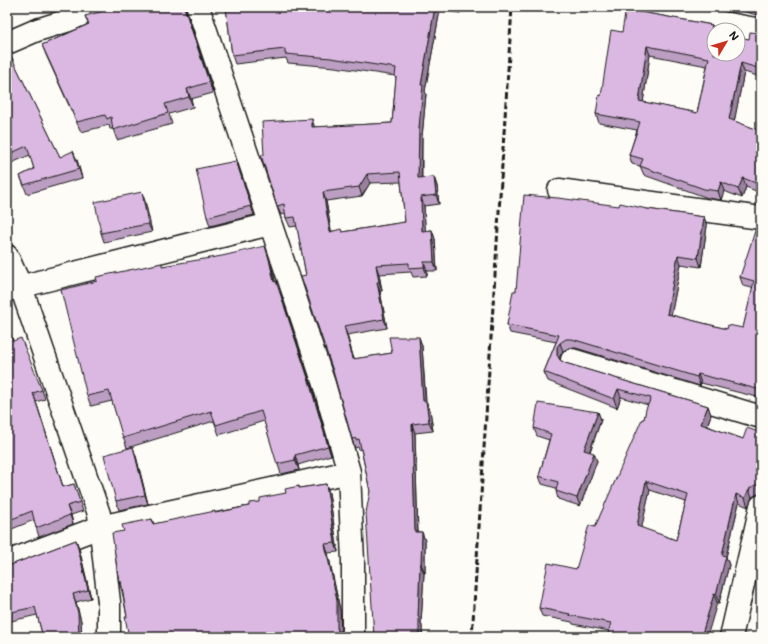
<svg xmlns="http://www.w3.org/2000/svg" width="768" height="644" font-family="Mali,sans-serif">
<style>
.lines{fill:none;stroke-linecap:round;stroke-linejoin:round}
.minor-casing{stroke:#1c1c1c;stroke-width:25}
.minor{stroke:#fdfcf7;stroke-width:22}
.rail{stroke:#1c1c1c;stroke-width:3;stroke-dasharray:6 3;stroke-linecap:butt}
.wall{fill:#bc9ec2;stroke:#1c1c1c;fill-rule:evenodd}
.shaded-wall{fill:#99819e;stroke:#1c1c1c}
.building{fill:#dbb8e2;stroke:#1c1c1c;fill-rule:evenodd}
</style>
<rect width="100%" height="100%" fill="#fdfcf7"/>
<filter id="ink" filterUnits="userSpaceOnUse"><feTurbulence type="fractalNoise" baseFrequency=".025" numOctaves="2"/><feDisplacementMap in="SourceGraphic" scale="8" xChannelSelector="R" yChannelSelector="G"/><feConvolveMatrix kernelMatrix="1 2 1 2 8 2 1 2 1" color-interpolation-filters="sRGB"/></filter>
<g filter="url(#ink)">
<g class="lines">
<!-- minor casing -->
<g class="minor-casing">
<path id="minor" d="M 198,7 L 324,384 L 349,472 L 353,561 L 353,637
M 636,7 L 761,30
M 7,43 L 37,30 L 111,7
M 559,190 L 761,218
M 7,256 L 21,287 L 99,514 L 109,602 L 109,637
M 7,290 L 270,224
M 572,360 L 761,417
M 7,562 L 100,527 L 349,472
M 731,637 L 761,506"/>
</g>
<!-- minor -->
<use href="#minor" class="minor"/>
<!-- rail -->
<path class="rail" d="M 472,637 L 512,7"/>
</g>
<!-- wall -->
<path class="wall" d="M 226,7 L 460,7 L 460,13 L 440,10 L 425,91 L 426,94 L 422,137 L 422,178 L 434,177 L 437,186 L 439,204 L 424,206 L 425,231 L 432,230 L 435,239 L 437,271 L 427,271 L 427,276 L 413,277 L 411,272 L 379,274 L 382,291 L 380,291 L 387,328 L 347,335 L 354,359 L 392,353 L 419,337 L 422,346 L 426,401 L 430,410 L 433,431 L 415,433 L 418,532 L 422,532 L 425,541 L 425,573 L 424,573 L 421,623 L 422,626 L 422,637 L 374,637 L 370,491 L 361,449 L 359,450 L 358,447 L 355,448 L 352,439 L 306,275 L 297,226 L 290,227 L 286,218 L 285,214 L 281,215 L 277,206 L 264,155 L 315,127 L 392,123 L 396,79 L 395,76 L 335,67 L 288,63 L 286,58 L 235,64 L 232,55 ZM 401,182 L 405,222 L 342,232 L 331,231 L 326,201 L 362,196 L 370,183 Z
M 729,7 L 761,7 L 761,17 L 760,16 Z
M 630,10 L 712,25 L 714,30 L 714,54 L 749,39 L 761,33 L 761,77 L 744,72 L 734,121 L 761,131 L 761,193 L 746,187 L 742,198 L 724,191 L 721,200 L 708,198 L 644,175 L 640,166 L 632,164 L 629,155 L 637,130 L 599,123 L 596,114 L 601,96 L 622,32 ZM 650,55 L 707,66 L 697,113 L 643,102 Z
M 186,11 L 213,93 L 191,99 L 193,107 L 169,114 L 172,124 L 117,140 L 113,129 L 110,129 L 109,125 L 81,132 L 46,55 L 42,45 L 88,24 L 85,16 Z
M 7,48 L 60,157 L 77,160 L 82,178 L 27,194 L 20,176 L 34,169 L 30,155 L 7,165 Z
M 236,161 L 254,215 L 210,226 L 207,217 Z
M 145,201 L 152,232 L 104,242 L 101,233 Z
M 619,206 L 647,209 L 704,217 L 707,226 L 701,267 L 681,264 L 671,315 L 727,329 L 743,328 L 753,288 L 743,286 L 740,277 L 761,229 L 761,398 L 701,383 L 700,386 L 576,348 L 569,348 L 563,351 L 560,356 L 560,360 L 565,363 L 708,406 L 711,415 L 707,426 L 743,439 L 761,433 L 761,494 L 758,494 L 752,497 L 748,507 L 739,503 L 726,557 L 729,565 L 719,603 L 717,603 L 609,631 L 573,624 L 572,622 L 542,616 L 539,608 L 576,569 L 644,419 L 648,405 L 621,397 L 617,408 L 548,381 L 544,372 L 556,342 L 510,333 L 507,325 L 516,291 ZM 650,490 L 686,502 L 676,540 L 641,528 Z
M 163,266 L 272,269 L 275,281 L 312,388 L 331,455 L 298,465 L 299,470 L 281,474 L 264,421 L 219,435 L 214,421 L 127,448 L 112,401 L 91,406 L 87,396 Z
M 7,323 L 13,341 L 42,390 L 45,399 L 36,402 L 63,487 L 74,484 L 83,511 L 71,515 L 73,524 L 39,537 L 34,520 L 7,531 Z
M 598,412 L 601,420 L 590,452 L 597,461 L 580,506 L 558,499 L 556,491 L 556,488 L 542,484 L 539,476 L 549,440 L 537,436 L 534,428 Z
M 136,456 L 148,504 L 119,510 L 116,501 Z
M 326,484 L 329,493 L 338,552 L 328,553 L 340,610 L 341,636 L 129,637 L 127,617 L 122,591 L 119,582 L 124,531 L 152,519 L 154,524 L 249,506 L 260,502 L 286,493 L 299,486 L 299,488 Z
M 76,540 L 79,548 L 91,598 L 76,602 L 81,621 L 82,637 L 43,637 L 37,615 L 7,622 L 7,566 L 8,566 Z"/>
<!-- shaded-wall -->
<path class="shaded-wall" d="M 184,7 L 186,7 L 186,11 L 213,93 Z
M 435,7 L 438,7 L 440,10 L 425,91 L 426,94 L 422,137 L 421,187 L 418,178 L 419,128 L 421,85 Z
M 458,7 L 460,7 L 460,13 Z
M 712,25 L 714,30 L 714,39 L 711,31 Z
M 647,46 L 650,55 L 642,110 L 639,101 Z
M 741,63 L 744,72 L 733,128 L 729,119 Z
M 187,89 L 191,99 L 193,107 L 189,97 Z
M 312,119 L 315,128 L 312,127 Z
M 73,151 L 77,160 L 82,178 Z
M 367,174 L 370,183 L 362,196 L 359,187 Z
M 434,177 L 437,186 L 439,204 L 436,195 Z
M 743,178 L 746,187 L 742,198 L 738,189 Z
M 721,182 L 724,191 L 721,200 L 718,191 Z
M 142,192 L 145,201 L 152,232 L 148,224 Z
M 323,192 L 326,201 L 333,241 L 330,232 Z
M 421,197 L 424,206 L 426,240 L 422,231 Z
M 704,217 L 707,226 L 701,267 L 698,258 Z
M 432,230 L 435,239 L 437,271 L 434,262 Z
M 265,246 L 272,269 L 278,291 L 274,282 Z
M 678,255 L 681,264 L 670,322 L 667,314 Z
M 424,262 L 427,271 L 427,276 L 424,267 Z
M 376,265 L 379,274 L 382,291 L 379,282 Z
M 377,282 L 380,291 L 387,328 L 384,319 Z
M 280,291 L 312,388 L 331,455 L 328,446 Z
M 344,326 L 347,335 L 356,368 L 353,359 Z
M 419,337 L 422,346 L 426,410 L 423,401 Z
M 560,343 L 563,351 L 560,356 L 560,363 L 557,355 L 557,347 Z
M 698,374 L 701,383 L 700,386 L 697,377 Z
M 618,389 L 621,397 L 617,408 L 614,399 Z
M 33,393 L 36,402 L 66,496 L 63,487 Z
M 426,401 L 430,410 L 433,431 L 429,422 Z
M 708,406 L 711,415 L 704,433 L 701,424 Z
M 598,412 L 601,420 L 587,458 L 584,450 Z
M 412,424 L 415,433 L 418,541 L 415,532 Z
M 133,447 L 136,456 L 148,504 L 145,495 Z
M 594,453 L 597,461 L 580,506 L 577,498 Z
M 295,455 L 298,465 L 299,470 L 295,460 Z
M 646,481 L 650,490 L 640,535 L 637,526 Z
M 326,484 L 329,493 L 338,552 L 335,543 Z
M 749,489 L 752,497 L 748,507 L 745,498 Z
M 736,494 L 739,503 L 726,557 L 729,565 L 719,603 L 716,595 L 722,555 Z
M 67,506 L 71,515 L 73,524 Z
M 422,532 L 425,541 L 425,573 L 421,564 Z
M 76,540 L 79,548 L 91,598 L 88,590 Z
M 325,544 L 328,553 L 340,610 L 341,637 L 337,628 Z
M 420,564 L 424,573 L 421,623 L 422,626 L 422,637 L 419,637 L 418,617 Z
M 73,594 L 76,602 L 81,621 L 82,637 L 79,637 Z
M 714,594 L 717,603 L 707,637 L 701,637 Z"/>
<!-- building -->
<path class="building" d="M 113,7 L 184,7 L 209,82 L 187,89 L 189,97 L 165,104 L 168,113 L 113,130 L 111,117 L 107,119 L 105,115 L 77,122 L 42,45 L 89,24 L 85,16 L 111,9 Z
M 226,7 L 435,7 L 421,85 L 423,85 L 419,128 L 418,178 L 434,177 L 436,195 L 421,197 L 422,231 L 432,230 L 434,262 L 424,262 L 424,267 L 409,268 L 409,263 L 376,265 L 379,282 L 377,282 L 384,319 L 344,326 L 353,359 L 392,353 L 389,337 L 419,337 L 423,401 L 426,401 L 429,422 L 412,424 L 415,532 L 422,532 L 421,564 L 420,564 L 418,617 L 419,617 L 419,637 L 374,637 L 366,513 L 370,491 L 359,439 L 356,440 L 355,438 L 352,439 L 333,371 L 301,276 L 306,275 L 295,217 L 286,218 L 284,204 L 277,206 L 261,155 L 264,155 L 262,122 L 312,119 L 312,127 L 392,123 L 396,77 L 395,76 L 396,68 L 331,58 L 285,54 L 285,49 L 232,55 ZM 400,172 L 405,222 L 342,232 L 341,229 L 330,232 L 323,192 L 359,187 L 367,174 Z
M 757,7 L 761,7 L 761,10 L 757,8 Z
M 626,8 L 630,10 L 712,25 L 711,31 L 714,32 L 714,54 L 738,54 L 738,37 L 749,39 L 750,32 L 761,33 L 761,69 L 741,63 L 729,119 L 761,131 L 761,185 L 743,178 L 738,189 L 721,182 L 718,191 L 704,189 L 640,166 L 643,159 L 629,155 L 640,122 L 596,114 L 599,95 L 601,96 L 611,30 L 622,32 ZM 647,46 L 709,58 L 697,113 L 639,101 Z
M 7,48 L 60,157 L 73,151 L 79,169 L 24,185 L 20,176 L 34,169 L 27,146 L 7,155 Z
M 236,161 L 251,206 L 207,217 L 196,169 Z
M 142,192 L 148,224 L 101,233 L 95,202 Z
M 524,195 L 558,198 L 619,206 L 620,203 L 647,209 L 704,217 L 698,258 L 678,255 L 667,314 L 727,329 L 728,325 L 743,328 L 754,281 L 740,277 L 756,228 L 761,229 L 761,390 L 698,374 L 697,377 L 572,339 L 566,339 L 560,343 L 557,347 L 557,355 L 560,360 L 565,363 L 708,406 L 701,424 L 743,439 L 747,428 L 761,433 L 761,485 L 755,485 L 749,489 L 745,498 L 736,494 L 722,555 L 726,556 L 716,595 L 714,594 L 701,637 L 607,637 L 611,623 L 569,615 L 570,614 L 539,608 L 548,563 L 576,569 L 589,525 L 595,527 L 642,419 L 644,419 L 646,409 L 651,398 L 618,389 L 614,399 L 544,372 L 559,335 L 507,325 L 513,291 L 516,291 ZM 646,481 L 688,495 L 676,540 L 637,526 Z
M 265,246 L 269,259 L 274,282 L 276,281 L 308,378 L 328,446 L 295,455 L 295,460 L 277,464 L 261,411 L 216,425 L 211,411 L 123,438 L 109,391 L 87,396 L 61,290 L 97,281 L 96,277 L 162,263 L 162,266 L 222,256 Z
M 7,323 L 13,341 L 21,338 L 42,390 L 33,393 L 63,487 L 74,484 L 80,502 L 67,506 L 70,515 L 36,528 L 32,511 L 7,521 Z
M 538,403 L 598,412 L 584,450 L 594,453 L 577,498 L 556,491 L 558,482 L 539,476 L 551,434 L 534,428 Z
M 133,447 L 145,495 L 116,501 L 104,455 Z
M 326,484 L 335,543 L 325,544 L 337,601 L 337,628 L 339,634 L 342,637 L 129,637 L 125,617 L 127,617 L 121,581 L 119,582 L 112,533 L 124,531 L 122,525 L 152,519 L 153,524 L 215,511 L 215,513 L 249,506 L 249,503 L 260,502 L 260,498 L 286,493 L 285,489 L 299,486 L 299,488 Z
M 76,540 L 88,590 L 73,594 L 78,613 L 79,637 L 43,637 L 35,607 L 7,613 L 7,566 L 8,566 Z
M 746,634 L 754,637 L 744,637 Z"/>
</g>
<!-- margin -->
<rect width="768" height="644" fill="none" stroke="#fdfcf7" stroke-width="24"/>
<rect x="12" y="12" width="744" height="620" fill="none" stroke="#1c1c1c" stroke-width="1.5" filter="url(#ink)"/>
<!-- north arrow -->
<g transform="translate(726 42) rotate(52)"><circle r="19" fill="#fdfcf7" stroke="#a3a29f"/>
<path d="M0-3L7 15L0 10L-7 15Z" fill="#c8321e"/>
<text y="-6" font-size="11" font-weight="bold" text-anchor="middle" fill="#1c1c1c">N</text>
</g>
</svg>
